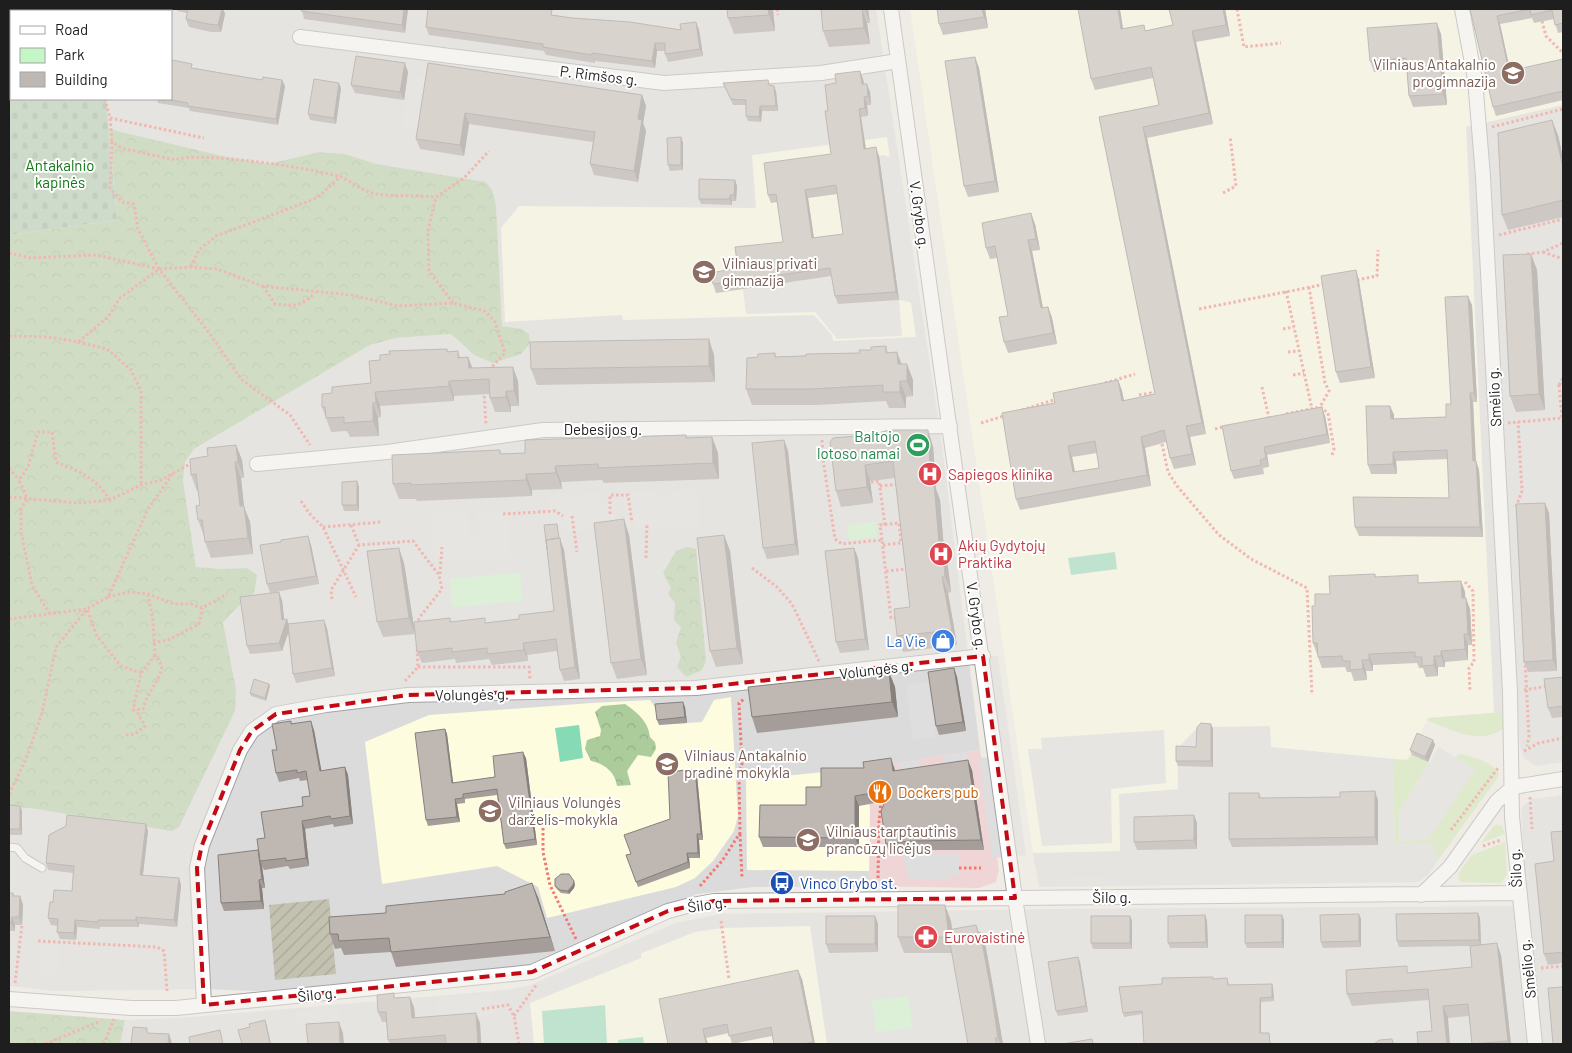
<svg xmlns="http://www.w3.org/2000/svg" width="1572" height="1053" font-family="Barlow,sans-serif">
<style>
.residential{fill:#dcdbdb}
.commercial{fill:#efd5d5}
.education{fill:#fdfcdf}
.construction{fill:url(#construction-furrows)}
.grass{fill:#cce7ad}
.forest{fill:url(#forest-crowns)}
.cemetery{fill:url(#cemetery-stones)}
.park{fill:#c4f7c5}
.pitch{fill:#87dab6}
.parking{fill:#dedede}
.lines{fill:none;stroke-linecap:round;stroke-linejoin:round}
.service-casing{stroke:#a2a2a2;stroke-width:9}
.minor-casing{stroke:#a2a2a2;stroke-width:16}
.path{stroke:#f37872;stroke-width:3;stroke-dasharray:2.5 2.5;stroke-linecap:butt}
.service{stroke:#fff;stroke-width:7}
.minor{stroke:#fff;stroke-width:14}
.wall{fill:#a49d99;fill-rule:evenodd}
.shaded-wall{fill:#86807d}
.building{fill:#bfb7b2;stroke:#86807d;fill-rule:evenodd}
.marked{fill:none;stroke:#c30913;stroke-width:4;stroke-dasharray:10 6;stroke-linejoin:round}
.labels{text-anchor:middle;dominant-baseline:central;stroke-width:4;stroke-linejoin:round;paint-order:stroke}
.education-label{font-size:15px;fill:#785e54;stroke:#fff;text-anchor:start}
.street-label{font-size:15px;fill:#1e1e1e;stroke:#fff}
.park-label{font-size:15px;fill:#117814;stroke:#fff}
.leisure-label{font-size:15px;fill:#27864d;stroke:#fff;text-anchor:end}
.health-label{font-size:15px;fill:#be3a42;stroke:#fff;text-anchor:start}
.shop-label{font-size:15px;fill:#366cbe;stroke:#fff;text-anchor:end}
.food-label{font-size:15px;fill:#c56008;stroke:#fff;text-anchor:start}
.transit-label{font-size:15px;fill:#164399;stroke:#fff;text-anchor:start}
</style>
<defs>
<pattern id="construction-furrows" width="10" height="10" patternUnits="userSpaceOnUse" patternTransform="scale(1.25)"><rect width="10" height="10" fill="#c3c2b1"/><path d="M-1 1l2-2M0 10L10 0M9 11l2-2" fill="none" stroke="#a7a698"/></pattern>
<pattern id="forest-crowns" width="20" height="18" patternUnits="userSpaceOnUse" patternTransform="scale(1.25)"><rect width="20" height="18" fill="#accc9c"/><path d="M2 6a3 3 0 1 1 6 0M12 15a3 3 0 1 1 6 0" fill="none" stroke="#94af86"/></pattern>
<pattern id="cemetery-stones" width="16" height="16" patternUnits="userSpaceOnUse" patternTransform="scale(1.25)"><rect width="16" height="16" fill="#a7c7aa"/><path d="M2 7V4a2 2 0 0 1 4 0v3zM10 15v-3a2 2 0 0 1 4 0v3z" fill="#8faa92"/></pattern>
</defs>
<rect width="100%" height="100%" fill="#efebe5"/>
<!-- residential -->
<path class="residential" d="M 105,9 L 876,9 L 941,438 L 980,750 L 864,768 L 870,810 L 869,886 L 753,887 L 697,894 L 546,960 L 521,968 L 259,991 L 202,989 L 56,991 L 9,986 L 9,809 L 30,808 L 236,689 L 223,622 L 235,612 L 247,568 L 222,569 L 196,567 L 183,480 L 185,462 L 194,449 L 370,345 L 396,338 L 451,334 L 474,355 L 502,327 L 496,205 L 345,154 L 319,152 L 268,164 L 227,157 L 109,129 L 106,99 L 171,99 L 171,11 L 104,11 Z
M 1563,9 L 1563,762 L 1536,766 L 1524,758 L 1520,748 L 1518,711 L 1494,713 L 1462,42 Z
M 1270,726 L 1272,747 L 1393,759 L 1395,844 L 1434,844 L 1438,860 L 1428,875 L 1418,882 L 1039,887 L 1033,853 L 1120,851 L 1119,793 L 1178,789 L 1177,749 L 1198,727 Z
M 1563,795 L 1563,1044 L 120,1044 L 125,1020 L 180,1018 L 506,990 L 528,986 L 676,923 L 720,914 L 1056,909 L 1527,906 L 1521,812 L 1523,806 L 1532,799 Z"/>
<!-- commercial -->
<path class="commercial" d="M 980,750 L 999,870 L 996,882 L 979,888 L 869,886 L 870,810 L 864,768 Z"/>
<!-- education -->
<path class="education" d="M 910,9 L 1563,9 L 1563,105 L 1466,127 L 1494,713 L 1428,718 L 1407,760 L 1271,747 L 1270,726 L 1198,727 L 1177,749 L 1178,789 L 1119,794 L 1120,851 L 1033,853 Z
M 887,137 L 916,337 L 833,341 L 832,335 L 814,315 L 623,320 L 622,315 L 505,322 L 501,228 L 519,206 L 756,208 L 752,155 Z
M 731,697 L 738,816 L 734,831 L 713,861 L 695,878 L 676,887 L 547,918 L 538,887 L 497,866 L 382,884 L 365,742 L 429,715 L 592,703 L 650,700 L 657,710 L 659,725 L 702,722 L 714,700 Z
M 864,768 L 870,810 L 869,871 L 747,870 L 746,780 Z
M 810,926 L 827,1044 L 534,1044 L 530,1003 L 641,958 L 641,953 L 647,951 L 695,932 L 722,928 Z"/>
<!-- construction -->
<path class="construction" d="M 329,899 L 336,974 L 275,980 L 269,905 Z"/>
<!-- grass -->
<path class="grass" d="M 1504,712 L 1503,729 C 1478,745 1451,730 1427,720 L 1428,718 Z
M 1459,754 C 1474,757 1488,760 1499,773 L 1498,777 L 1438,860 L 1433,844 L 1395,844 L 1393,759 L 1407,760 L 1412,755 L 1429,763 L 1399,812 L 1400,841 L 1475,770 L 1455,758 Z
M 1498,825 L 1502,826 L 1505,834 L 1481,843 L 1494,826 Z
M 1505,842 L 1507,874 L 1501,883 L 1460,882 L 1458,874 L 1472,855 Z"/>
<!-- forest -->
<path class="forest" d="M 109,129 L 227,157 L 268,164 L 319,152 L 345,154 L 376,164 L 486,182 L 492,190 L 496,205 L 502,326 L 522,329 L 529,334 L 530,343 L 521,354 L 493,363 L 474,355 L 451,334 L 396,338 L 370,345 L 194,449 L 185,462 L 183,480 L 196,567 L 222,569 L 247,568 L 257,575 L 254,593 C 241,601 234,613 223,622 L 236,689 L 235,711 L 179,827 L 172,831 L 30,808 L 9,809 L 9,235 L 117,220 Z
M 687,547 L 696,549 L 706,661 L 702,670 L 686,677 L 677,667 L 681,657 L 676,643 L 681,627 L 674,620 L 675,603 L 668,594 L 671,588 L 663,573 L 676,551 Z
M 625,704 C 638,713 648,721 650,737 L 655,742 L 656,749 L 651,757 L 638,755 L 627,771 L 631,785 L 617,786 C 615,772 605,764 591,761 L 585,749 L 587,740 L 600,736 L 601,730 L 595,712 L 602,706 Z
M 9,1011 L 125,1020 L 120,1044 L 9,1044 Z"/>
<!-- cemetery -->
<path class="cemetery" d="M 9,9 L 105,9 L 104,11 L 11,11 L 11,99 L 106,99 L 117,220 L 9,235 Z"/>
<!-- park -->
<path class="park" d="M 876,522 L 877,537 L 849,540 L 847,525 Z
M 520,573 L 522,601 L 452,607 L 450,579 Z
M 909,996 L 912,1028 L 876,1032 L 872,1000 Z"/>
<!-- pitch -->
<path class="pitch" d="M 1115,552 L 1117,569 L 1071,575 L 1068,558 Z
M 579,725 L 583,758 L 560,762 L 555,728 Z
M 605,1005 L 607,1044 L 544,1044 L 542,1011 Z
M 643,1037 L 644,1044 L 618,1044 L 618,1040 Z"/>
<!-- parking -->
<path class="parking" d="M 410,75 L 427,77 L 418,131 L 402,128 Z
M 883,155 L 898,159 L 920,304 L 899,300 L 902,336 L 837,339 L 815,312 L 746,314 L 743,289 L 833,276 L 879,156 Z
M 698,490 L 700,526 L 626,528 L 625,492 L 661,491 L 661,500 L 670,500 L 670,491 Z
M 601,493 L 602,502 L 613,501 L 614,529 L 563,531 L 563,523 L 551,524 L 550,495 Z
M 507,511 L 510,558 L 434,561 L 430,514 L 468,513 L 470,536 L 480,536 L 478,512 Z
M 983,656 L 998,656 L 1026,855 L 992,858 L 979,758 L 996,757 Z
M 930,682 L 936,737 L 913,740 L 906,685 Z
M 1164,730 L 1166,783 L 1111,789 L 1112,843 L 1042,846 L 1028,749 L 1042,749 L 1041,738 Z
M 1439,747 L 1475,770 L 1428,840 L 1399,841 L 1399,812 Z
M 967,752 L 969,765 L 945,769 L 943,756 Z
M 920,759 L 922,773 L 902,776 L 900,763 Z
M 903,854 L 960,854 L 959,875 L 950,876 L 948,879 L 910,880 L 905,867 Z
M 795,877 L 859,877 L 864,886 L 796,887 Z
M 1107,877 L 1107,885 L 1059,885 L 1059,878 Z
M 42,944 L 59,945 L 57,978 L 40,977 Z
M 491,994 L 492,1017 L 438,1020 L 436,998 Z
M 338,1009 L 339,1026 L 298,1029 L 296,1012 Z"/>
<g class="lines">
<!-- service casing -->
<g class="service-casing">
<path id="service" d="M 9,847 L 17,848 L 25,858 L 42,868"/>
</g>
<!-- minor casing -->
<g class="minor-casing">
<path id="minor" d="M 891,9 L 1015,898 L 1038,1044
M 1462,9 L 1475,79 L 1483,177 L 1510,692 L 1512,817 L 1535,1044
M 300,37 L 664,83 L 821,73 L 898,61
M 257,464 L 387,452 L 543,430 L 950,426
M 1421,895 L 1450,867 L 1497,801 L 1513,787 L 1563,779
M 9,999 L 131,1008 L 176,1008 L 532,972 L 668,911 L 687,906 L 714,901 L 1520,893
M 204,1005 L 197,868 L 202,845 L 240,750 L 252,731 L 276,714 L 326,705 L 408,695 L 696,688 L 983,656"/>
</g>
<!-- path -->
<path class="path" d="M 777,9 L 778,15
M 1237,9 L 1244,47 L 1281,43
M 9,19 L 11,19
M 1542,21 L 1546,36 L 1563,53
M 105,99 L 110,118 L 112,142
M 110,118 L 204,138
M 1492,127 L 1563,109
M 1223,193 L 1236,186 L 1230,136
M 1499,235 L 1563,219
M 1543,252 L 1563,259
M 9,253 L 31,258 L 96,255 L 159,269 L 210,334 L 241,379 L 290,415 L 310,445
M 1527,254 L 1543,252 L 1563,243
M 191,267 L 199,250 L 216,236 L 317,198 L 340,177
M 159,269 L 138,229 L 134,204 L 122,202 L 110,188 L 112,142 L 124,149 L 176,160 C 194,150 318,169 341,177 C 351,181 361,190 372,193 C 390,197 417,195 436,197
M 1357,280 L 1377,276 L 1378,250
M 263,286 L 275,304 C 296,306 300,307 315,293
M 1309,287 L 1325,383 L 1329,391 L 1320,407
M 1286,291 L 1312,409
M 453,303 L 429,271 L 428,230 L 436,197 L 464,178 L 489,151
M 1199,309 L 1326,284
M 1283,329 L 1294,327
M 9,336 L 49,337 L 78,342 L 108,317 L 120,298 L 159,269 L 191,267 L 217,269 L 262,286 L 352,295 L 398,306 L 453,303 L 485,311 L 495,322 L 505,353 L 490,369
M 78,342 L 107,349 L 131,370 L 141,391 L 141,485
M 1288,352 L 1299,351
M 1293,375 L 1304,373
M 1105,383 L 1135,374
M 1559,385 L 1563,378
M 1262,387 L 1269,418
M 484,391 L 486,425
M 1139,395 L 1151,393 L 1152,398
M 1022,410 L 1057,399
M 1286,414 L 1320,407 L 1328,413 L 1334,449 L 1332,455
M 981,423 L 1004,416
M 1508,423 L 1562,418 L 1559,385 L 1563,384
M 1215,429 L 1226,426
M 1161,439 L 1168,472 L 1177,486 L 1219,535 L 1251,559 L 1307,588 L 1312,695
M 822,440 L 823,459 L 835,539 L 842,544 L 882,540 L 891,618 L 897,618
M 9,468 L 19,480
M 871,482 L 879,481 L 885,525
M 880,486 L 899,484
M 9,497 L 77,503 L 110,500 L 141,485 L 161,480 L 192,463
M 301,501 L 309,513 L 323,527 L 356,597
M 1516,507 L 1522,491 L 1518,422
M 503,514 L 555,511 L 563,516
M 610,514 L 610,495 L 628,495 L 632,523
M 572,516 L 577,552
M 351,525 L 359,545 L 413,541 L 439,575 L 442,589 L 419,618 L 418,624
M 323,527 L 381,522
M 882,540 L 880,525 L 899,523 L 901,543 L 882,545
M 646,558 L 647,523
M 752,568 L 777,587 L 792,604 L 819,661
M 886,571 L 907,569
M 440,574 L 442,547
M 1465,582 L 1473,591 L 1474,662 L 1469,668 L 1470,692
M 148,594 L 153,621 L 155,655 L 162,666 C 159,682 147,693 143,709 L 133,710 L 141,673 L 155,655
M 108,597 L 129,592 L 148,594 L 174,604 L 190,604 L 202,608 L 227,594
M 332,599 L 331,590 L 359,545
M 50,614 L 32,585 L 21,532 L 21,509 L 27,498 L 19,480 L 28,467 L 38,432 L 52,432 L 56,462 C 80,472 95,477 110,500
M 9,619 L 87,609 L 97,636 L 121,666 L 141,673
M 153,643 L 168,640 L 199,624 L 202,608
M 1525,660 L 1529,737 L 1527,746
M 418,667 L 529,667 L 530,680
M 405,681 L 418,667 L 417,645
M 1524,690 L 1548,686
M 126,735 L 135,734 L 145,726 L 136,710
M 1524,751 L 1539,743 L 1563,738
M 9,794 L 26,759 L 42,713 L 56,647 L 87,609 L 108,597 L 148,509 L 174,472
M 1530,797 L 1532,829
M 543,823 L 543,852 L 550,885 L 576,939
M 1451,830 L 1498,768
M 740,834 L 742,878
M 1483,846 L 1501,840
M 959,868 L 981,868
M 878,878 L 879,822 L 881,802
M 700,886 L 722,861 L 740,833 L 739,773 L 742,764 L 739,703 L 744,699
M 721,921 L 729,979
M 38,941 L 157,947 L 164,951 L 167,991
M 1541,968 L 1563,966
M 15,983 L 22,925
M 482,1009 L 508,1005 L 514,1016 L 519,1044
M 514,1016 L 537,984
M 45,1044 L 101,1021
M 104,1044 L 114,1019"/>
<!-- service -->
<use href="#service" class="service"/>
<!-- minor -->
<use href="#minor" class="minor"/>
</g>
<!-- wall -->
<path class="wall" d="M 177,9 L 223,9 L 225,14 L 221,32 L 211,32 L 189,27 L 186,19 L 187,13 L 177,11 Z
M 298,9 L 408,9 L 405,33 L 304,19 L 302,10 L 299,10 Z
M 727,9 L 773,9 L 775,31 L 734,34 L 728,18 Z
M 821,9 L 868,9 L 870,23 L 867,23 L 870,44 L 829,47 L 823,31 Z
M 985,9 L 988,28 L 943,35 L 939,24 Z
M 1169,9 L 1225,9 L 1230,36 L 1196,42 L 1213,124 L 1147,138 L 1206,434 L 1190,437 L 1196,465 L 1174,469 L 1170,458 L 1166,442 L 1145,448 L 1151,486 L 1020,510 L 1016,499 L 1055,403 L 1118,380 L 1122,391 L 1124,401 L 1155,394 L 1099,117 L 1159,105 L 1153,78 L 1095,90 L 1091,79 L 1123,29 L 1146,31 L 1173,25 ZM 1097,453 L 1099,468 L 1075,472 L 1072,457 Z
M 1470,9 L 1563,9 L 1563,32 L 1558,33 L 1554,19 L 1534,23 L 1532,18 L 1500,24 L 1510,71 L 1563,59 L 1563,100 L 1496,116 L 1493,107 Z
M 554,15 L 572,18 L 681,30 L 696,22 L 699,30 L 703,56 L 668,62 L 665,54 L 665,51 L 657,51 L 655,68 L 595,61 L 595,63 L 546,55 L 544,51 L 429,35 L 426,27 Z
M 1441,34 L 1447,105 L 1413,107 L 1409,96 L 1407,69 L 1374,72 L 1370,61 Z
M 975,57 L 979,68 L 999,192 L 968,197 L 964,186 Z
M 428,63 L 642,95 L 646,106 L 643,123 L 646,131 L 638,182 L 594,175 L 590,164 L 593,142 L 469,124 L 464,156 L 420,149 L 416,139 Z
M 194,68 L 262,80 L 282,80 L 285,86 L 278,125 L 190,111 L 189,108 L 158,103 L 157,99 L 171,99 Z
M 860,71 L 863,79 L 864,84 L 870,92 L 871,105 L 867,105 L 868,116 L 861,117 L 866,149 L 879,156 L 899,300 L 838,304 L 835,296 L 832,276 L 716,293 L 713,284 L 738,268 L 783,242 L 777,202 L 771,203 L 768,195 L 831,154 L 828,111 L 836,83 ZM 837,194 L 843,234 L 814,238 L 808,198 Z
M 408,72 L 404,100 L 355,93 L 351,85 Z
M 723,83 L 770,85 L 776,91 L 778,111 L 762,111 L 761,122 L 748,121 L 746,116 L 746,105 L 733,105 Z
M 341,88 L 336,124 L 310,120 L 308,114 Z
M 1558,135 L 1563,158 L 1563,217 L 1508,230 L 1502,215 Z
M 681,137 L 683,143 L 683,170 L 670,171 L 668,165 Z
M 735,180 L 737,186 L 736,201 L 732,201 L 732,205 L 701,204 L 699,199 Z
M 1035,224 L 1040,250 L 1032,251 L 1043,308 L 1048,307 L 1052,318 L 1057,344 L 1008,353 L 1004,342 L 1008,316 L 997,258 L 990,259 L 986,248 Z
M 1531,254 L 1537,270 L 1545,410 L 1516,412 L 1510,396 Z
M 1356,270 L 1359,281 L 1375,378 L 1340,383 L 1336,372 Z
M 1472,305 L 1477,402 L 1473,402 L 1476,461 L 1479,470 L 1483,537 L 1359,536 L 1355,527 L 1449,498 L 1448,459 L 1396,461 L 1397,474 L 1371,474 L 1368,465 L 1390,406 L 1394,415 L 1394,419 L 1446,417 L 1451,404 Z
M 886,346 L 888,353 L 913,380 L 913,396 L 906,397 L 906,408 L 889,408 L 886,401 L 817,405 L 752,405 L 746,389 L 758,357 L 775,353 L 776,357 L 860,353 Z
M 447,349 L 448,352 L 458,351 L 460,357 L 468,357 L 472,368 L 518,381 L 519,406 L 511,406 L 511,412 L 495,412 L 490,398 L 489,394 L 454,396 L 454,401 L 380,406 L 381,417 L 378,418 L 379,436 L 350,437 L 347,431 L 331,432 L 322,407 L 332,393 L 371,383 L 380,360 Z
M 714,355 L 715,382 L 537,385 L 531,369 Z
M 1325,416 L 1330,443 L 1267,455 L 1269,467 L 1263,468 L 1264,474 L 1234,479 L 1231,471 L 1222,426 Z
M 686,435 L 687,438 L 712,437 L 718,453 L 719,479 L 604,483 L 602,480 L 561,482 L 562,489 L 532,490 L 532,496 L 417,501 L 416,499 L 399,499 L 393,484 L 500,450 L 501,454 L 525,453 Z
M 784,440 L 788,451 L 799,555 L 767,559 L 763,548 Z
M 830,442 L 933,446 L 936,489 L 940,500 L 944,550 L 947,559 L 951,592 L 948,593 L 957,645 L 903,652 L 897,636 L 910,607 L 895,478 L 870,481 L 873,503 L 841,507 L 836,491 Z
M 236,445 L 242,460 L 244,478 L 241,478 L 244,507 L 250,522 L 253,554 L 211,558 L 205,542 L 204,536 L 198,520 L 200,505 L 198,490 L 197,491 L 191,475 L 208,456 Z
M 357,481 L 359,487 L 359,511 L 344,511 L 342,505 Z
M 1545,503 L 1549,513 L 1557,671 L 1528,672 L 1524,662 Z
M 557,524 L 559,538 L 564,550 L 580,679 L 564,681 L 560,670 L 557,651 L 527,655 L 528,661 L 492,665 L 489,659 L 456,663 L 455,659 L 422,663 L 417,652 L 450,618 L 451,622 L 487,623 L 519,619 L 554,611 L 547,549 Z
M 629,535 L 647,675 L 617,679 L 611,663 Z
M 724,535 L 730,551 L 743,664 L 716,667 L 710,651 Z
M 308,536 L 311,545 L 319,584 L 270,593 L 267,584 L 281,542 Z
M 854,548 L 858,558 L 869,650 L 840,653 L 836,642 Z
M 404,563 L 415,634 L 383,637 L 377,622 Z
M 1375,574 L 1376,577 L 1421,583 L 1461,581 L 1465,592 L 1465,598 L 1470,609 L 1472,645 L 1468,645 L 1468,660 L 1445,662 L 1445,667 L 1438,667 L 1438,676 L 1426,677 L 1423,668 L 1419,668 L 1417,663 L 1373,665 L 1373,671 L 1366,671 L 1367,680 L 1354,681 L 1351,672 L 1347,672 L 1345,667 L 1322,668 L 1318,657 L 1318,654 L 1317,654 L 1313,643 L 1315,606 L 1330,594 Z
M 282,600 L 284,620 L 287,619 L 288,624 L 327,628 L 335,676 L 296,683 L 293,674 L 288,632 L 282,651 L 250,654 L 247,646 Z
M 954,668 L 957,677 L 966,731 L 939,735 L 936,726 Z
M 889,672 L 895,687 L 898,717 L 757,733 L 752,717 Z
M 1563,677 L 1563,717 L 1552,718 L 1548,708 Z
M 270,686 L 266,701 L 251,696 L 250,693 Z
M 685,707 L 687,723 L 659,725 L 657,720 Z
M 291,721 L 292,724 L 314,730 L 321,771 L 345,767 L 348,775 L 353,824 L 334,827 L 333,824 L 305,829 L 309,866 L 290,869 L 288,866 L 264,870 L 262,866 L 265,888 L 262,888 L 264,909 L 224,911 L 221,903 L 259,853 L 265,838 L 303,806 L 310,796 L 308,780 L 300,781 L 299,778 L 279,782 L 276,773 L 277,750 Z
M 1211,724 L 1213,729 L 1213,767 L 1178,766 L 1176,761 L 1196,747 Z
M 445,729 L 447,734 L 453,783 L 495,777 L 526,758 L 537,845 L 506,849 L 504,844 L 497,795 L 465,799 L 465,803 L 457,804 L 460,822 L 428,826 L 426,820 Z
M 1433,740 L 1435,745 L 1428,762 L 1412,755 L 1410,750 Z
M 894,767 L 895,771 L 972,770 L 984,850 L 913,850 L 890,854 L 886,844 L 885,801 L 859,806 L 859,847 L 763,847 L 759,837 L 806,805 L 821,787 L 864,768 Z
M 697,775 L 703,840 L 699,840 L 700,858 L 689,858 L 690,868 L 638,887 L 626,855 L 631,854 L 670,819 Z
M 1259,793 L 1261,798 L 1378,800 L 1378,845 L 1232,847 L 1229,839 Z
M 9,805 L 20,806 L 22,811 L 22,835 L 9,835 Z
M 1197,823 L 1197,849 L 1137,850 L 1134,842 Z
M 148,831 L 143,875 L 179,878 L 181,885 L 177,927 L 139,924 L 139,927 L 100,927 L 100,929 L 77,927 L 76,940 L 60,939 L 57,932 L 58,926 L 51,925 L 48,918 L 53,902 L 72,891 L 73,873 L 48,870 L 46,863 Z
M 1563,831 L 1563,963 L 1548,965 L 1544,954 L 1554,861 Z
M 575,884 L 574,888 L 569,894 L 561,893 L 556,888 L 555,886 Z
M 9,893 L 13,893 L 14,896 L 20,896 L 23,905 L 22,925 L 15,925 L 15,931 L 9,931 Z
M 538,897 L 555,951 L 396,967 L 391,952 L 344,955 L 341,948 L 335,949 L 330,934 L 386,913 Z
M 1478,913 L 1480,918 L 1481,944 L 1501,955 L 1511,1044 L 1472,1044 L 1469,1016 L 1448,1018 L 1432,1031 L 1429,1000 L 1352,1006 L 1347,994 L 1409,973 L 1472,967 L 1470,946 L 1399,947 L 1397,941 Z
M 1359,914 L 1361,919 L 1361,947 L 1323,948 L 1321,942 Z
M 1205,915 L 1207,921 L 1208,948 L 1170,948 L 1168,943 Z
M 875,916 L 878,924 L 878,952 L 829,953 L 826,944 Z
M 1130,916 L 1132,921 L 1132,949 L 1093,949 L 1091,943 Z
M 1284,920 L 1284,948 L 1247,948 L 1245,943 Z
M 951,921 L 952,930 L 980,932 L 986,948 L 1003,1044 L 968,1044 L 952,953 L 904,953 L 898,937 Z
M 1080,962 L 1088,1012 L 1058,1016 L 1056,1011 Z
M 1227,978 L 1229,985 L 1272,984 L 1273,988 L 1274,1001 L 1261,1002 L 1261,1033 L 1271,1037 L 1142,1014 L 1124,1017 L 1123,1013 L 1162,984 L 1214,979 Z
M 802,979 L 815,1044 L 774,1044 L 772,1036 L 732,1044 L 729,1033 L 706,1038 L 708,1044 L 668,1044 Z
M 395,998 L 414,1007 L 415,1017 L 480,1023 L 481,1044 L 390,1044 L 388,1040 L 386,1022 L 382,1022 L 378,1012 Z"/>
<!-- shaded-wall -->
<path class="shaded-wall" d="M 222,9 L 223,9 L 225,14 L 221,32 L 218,25 Z
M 404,9 L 408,9 L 405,33 L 402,25 Z
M 768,9 L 773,9 L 775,31 L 769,15 Z
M 862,9 L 867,23 L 870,44 L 864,28 Z
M 865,9 L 868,9 L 870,23 Z
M 982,9 L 985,9 L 988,28 L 984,17 Z
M 1118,9 L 1120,9 L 1125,40 L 1121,29 Z
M 1223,9 L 1225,9 L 1230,36 L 1226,25 Z
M 1497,16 L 1500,24 L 1512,79 L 1509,71 Z
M 696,22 L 699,30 L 703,56 L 700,49 Z
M 1437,23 L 1441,34 L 1447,105 L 1443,94 Z
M 1192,31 L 1196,42 L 1213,124 L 1209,113 Z
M 655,43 L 657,51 L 655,68 L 652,61 Z
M 975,57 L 979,68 L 999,192 L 995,181 Z
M 405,63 L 408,72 L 404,100 L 400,92 Z
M 860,71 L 863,79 L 865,92 L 862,84 Z
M 282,80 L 285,86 L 278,125 L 276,119 Z
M 339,83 L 341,88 L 336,124 L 334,118 Z
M 867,84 L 870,92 L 871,105 L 868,96 Z
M 774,86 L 776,91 L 778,111 L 776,106 Z
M 642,95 L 646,106 L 643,123 L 646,131 L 638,182 L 634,171 L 638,119 Z
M 864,97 L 867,105 L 868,116 L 865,108 Z
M 760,106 L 762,111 L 761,122 L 759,117 Z
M 859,109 L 861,117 L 867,157 L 864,149 Z
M 465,113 L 469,124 L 464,156 L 460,145 Z
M 1552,120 L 1558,135 L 1563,158 L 1563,167 Z
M 1143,127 L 1147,138 L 1206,434 L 1202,423 Z
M 681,137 L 683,143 L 683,170 L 681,165 Z
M 876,147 L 879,156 L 899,300 L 896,292 Z
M 735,180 L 737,186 L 736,201 L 734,195 Z
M 805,190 L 808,198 L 815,246 L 812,238 Z
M 730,195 L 732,201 L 732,205 L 730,199 Z
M 1031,213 L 1035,224 L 1040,250 L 1036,239 Z
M 1028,240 L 1032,251 L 1045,319 L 1041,308 Z
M 1531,254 L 1537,270 L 1545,410 L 1539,394 Z
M 1356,270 L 1359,281 L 1375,378 L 1371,367 Z
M 1468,296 L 1472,305 L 1477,402 L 1474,393 Z
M 1048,307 L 1052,318 L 1057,344 L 1053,333 Z
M 709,339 L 714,355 L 715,382 L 709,366 Z
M 897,352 L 903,368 L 898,364 Z
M 468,357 L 474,372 L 469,368 Z
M 907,364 L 913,380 L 913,396 L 907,381 Z
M 513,367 L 518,381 L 519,406 L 514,391 Z
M 1118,380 L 1122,391 L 1126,412 L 1122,401 Z
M 449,381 L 454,396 L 454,401 L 449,386 Z
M 900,381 L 906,397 L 906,408 L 900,392 Z
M 506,391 L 511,406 L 511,412 L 506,397 Z
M 375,392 L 380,406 L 381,417 L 376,403 Z
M 1470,393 L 1473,402 L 1476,470 L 1473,461 Z
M 373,403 L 378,418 L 379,436 L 373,421 Z
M 1390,406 L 1394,415 L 1394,428 L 1391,419 Z
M 1322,407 L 1325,416 L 1330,443 L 1327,434 Z
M 1186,426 L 1190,437 L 1196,465 L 1192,454 Z
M 928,430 L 933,446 L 936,489 L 940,500 L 944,550 L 947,559 L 951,592 L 945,576 L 939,543 L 931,484 Z
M 712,437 L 718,453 L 719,479 L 713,463 Z
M 1141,437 L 1145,448 L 1151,486 L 1147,475 Z
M 784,440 L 788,451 L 799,555 L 795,544 Z
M 236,445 L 242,460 L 244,478 L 238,462 Z
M 1068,446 L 1072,457 L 1077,483 L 1073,472 Z
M 1264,447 L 1267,455 L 1269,467 L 1266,458 Z
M 1393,452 L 1396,461 L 1397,474 L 1393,464 Z
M 1476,461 L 1479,470 L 1483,537 L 1480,527 Z
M 235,462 L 241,478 L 244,507 L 250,522 L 253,554 L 248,538 L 240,506 Z
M 865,465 L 870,481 L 873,503 L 867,487 Z
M 555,466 L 561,482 L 562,489 L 556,473 Z
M 526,474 L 532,490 L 532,496 L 526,480 Z
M 357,481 L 359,487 L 359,511 L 357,505 Z
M 1545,503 L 1549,513 L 1557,671 L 1553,660 Z
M 624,519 L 629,535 L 647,675 L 641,659 Z
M 724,535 L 730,551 L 743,664 L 737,648 Z
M 308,536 L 311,545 L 319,584 L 316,576 Z
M 560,538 L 564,550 L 580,679 L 575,667 Z
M 399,548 L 404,563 L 415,634 L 409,618 Z
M 854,548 L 858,558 L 869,650 L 865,639 Z
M 942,577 L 948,593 L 957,645 L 952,630 Z
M 1461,581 L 1465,592 L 1466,609 L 1462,598 Z
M 279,592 L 282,600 L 285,626 L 287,619 L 290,628 L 282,651 L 279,643 L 282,620 Z
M 1466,598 L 1470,609 L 1472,645 L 1468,634 Z
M 324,620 L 327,628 L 335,676 L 332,668 Z
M 1464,634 L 1468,645 L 1468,660 L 1465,649 Z
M 523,643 L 527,655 L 528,661 L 524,650 Z
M 1441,651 L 1445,662 L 1445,667 L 1441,656 Z
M 1369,654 L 1373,665 L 1373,671 L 1369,660 Z
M 1434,656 L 1438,667 L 1438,676 L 1434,665 Z
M 1362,660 L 1366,671 L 1367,680 L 1363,669 Z
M 954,668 L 957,677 L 966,731 L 963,722 Z
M 889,672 L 895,687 L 898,717 L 892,702 Z
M 269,684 L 270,686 L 266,701 L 265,698 Z
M 683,702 L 685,707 L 687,723 L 685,717 Z
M 311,721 L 314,730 L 323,779 L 320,771 Z
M 1211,724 L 1213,729 L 1213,767 L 1211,761 Z
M 445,729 L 447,734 L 454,789 L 452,783 Z
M 1433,740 L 1435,745 L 1428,762 L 1425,757 Z
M 523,752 L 526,758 L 537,845 L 535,839 Z
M 891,758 L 894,767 L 897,781 L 893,771 Z
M 968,760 L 972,770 L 984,850 L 981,840 Z
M 345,767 L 348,775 L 353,824 L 350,816 Z
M 695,769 L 697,775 L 703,840 L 701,834 Z
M 1375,791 L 1378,800 L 1378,845 L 1375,837 Z
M 855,796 L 859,806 L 859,847 L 855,838 Z
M 455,799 L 457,804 L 460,822 L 457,817 Z
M 20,806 L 22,811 L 22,835 L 20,829 Z
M 1194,815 L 1197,823 L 1197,849 L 1194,840 Z
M 302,821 L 305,829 L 309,866 L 306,858 Z
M 146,824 L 148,831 L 142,882 L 140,875 Z
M 697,834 L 699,840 L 700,858 L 698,853 Z
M 258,850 L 262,866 L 265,888 L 262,879 Z
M 687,853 L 689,858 L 690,868 L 688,862 Z
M 179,878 L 181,885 L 177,927 L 174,920 Z
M 259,880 L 262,888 L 264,909 L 261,901 Z
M 574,881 L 575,884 L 574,888 L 569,894 L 568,891 Z
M 532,883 L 538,897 L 555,951 L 550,937 Z
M 20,896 L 23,905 L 22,925 L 19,917 Z
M 945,905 L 951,921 L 954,946 L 948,930 Z
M 1478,913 L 1480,918 L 1481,946 L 1479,940 Z
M 1359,914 L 1361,919 L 1361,947 L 1359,941 Z
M 1205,915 L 1207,921 L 1208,948 L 1206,942 Z
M 1282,915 L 1284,920 L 1284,948 L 1282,942 Z
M 875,916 L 878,924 L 878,952 L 875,944 Z
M 1130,916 L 1132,921 L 1132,949 L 1130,943 Z
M 12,917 L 15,925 L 15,931 L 11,923 Z
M 136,917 L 139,924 L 139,927 L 136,920 Z
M 75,920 L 77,927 L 76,940 L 74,933 Z
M 976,925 L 981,939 L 980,932 L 986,948 L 1003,1044 L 1001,1044 L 998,1038 Z
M 1497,943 L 1501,955 L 1511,1044 L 1509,1044 L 1508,1041 Z
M 1078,957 L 1080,962 L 1088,1012 L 1086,1006 Z
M 798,970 L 802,979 L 815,1044 L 814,1044 L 813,1042 Z
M 1272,984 L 1273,988 L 1274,1001 L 1272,997 Z
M 410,997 L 414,1007 L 416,1028 L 412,1018 Z
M 1260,998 L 1261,1002 L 1261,1036 L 1260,1033 Z
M 1443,1006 L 1448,1018 L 1450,1044 L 1447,1044 Z
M 476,1013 L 480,1023 L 481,1044 L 478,1044 Z
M 265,1020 L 267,1026 L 271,1044 L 270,1044 Z
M 339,1022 L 343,1033 L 344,1044 L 340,1044 Z
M 703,1029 L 708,1044 L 706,1044 Z
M 169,1034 L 172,1043 L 172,1044 L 168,1044 Z"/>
<!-- building -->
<path class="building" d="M 188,9 L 222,9 L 218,25 L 208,24 L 186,19 Z
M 302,9 L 404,9 L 402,25 L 301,11 Z
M 428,9 L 544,9 L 552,10 L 551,15 L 572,18 L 630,22 L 681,30 L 680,24 L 696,22 L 700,49 L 665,54 L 665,43 L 655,43 L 652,61 L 592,53 L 592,55 L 543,47 L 543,44 L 426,27 Z
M 727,9 L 768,9 L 769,15 L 728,18 Z
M 821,9 L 862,9 L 864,28 L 823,31 Z
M 937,9 L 982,9 L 984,17 L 939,24 Z
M 1078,9 L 1118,9 L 1121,29 L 1144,25 L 1145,31 L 1173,25 L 1169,9 L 1223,9 L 1226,25 L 1192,31 L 1209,113 L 1143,127 L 1202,423 L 1186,426 L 1192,454 L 1170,458 L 1164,430 L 1141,437 L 1147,475 L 1016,499 L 1002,413 L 1055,403 L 1053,393 L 1118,380 L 1122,401 L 1155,394 L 1099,117 L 1159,105 L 1151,67 L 1091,79 ZM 1095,441 L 1099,468 L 1073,472 L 1068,446 Z
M 1470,9 L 1563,9 L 1563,23 L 1555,25 L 1552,10 L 1531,15 L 1530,9 L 1497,16 L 1509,71 L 1563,59 L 1563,91 L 1493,107 Z
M 1437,23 L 1443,94 L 1409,96 L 1406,58 L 1370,61 L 1367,28 Z
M 356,56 L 405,63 L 400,92 L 351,85 Z
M 975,57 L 995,181 L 964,186 L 945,61 Z
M 172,60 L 192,64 L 191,68 L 262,80 L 263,77 L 282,80 L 276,119 L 188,106 L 188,103 L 166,99 L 171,99 L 171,65 Z
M 428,63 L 642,95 L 638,119 L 642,120 L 634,171 L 590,164 L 595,132 L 465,113 L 460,145 L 416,139 Z
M 860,71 L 862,84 L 867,84 L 868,96 L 864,97 L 865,108 L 859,109 L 864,149 L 876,147 L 896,292 L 835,296 L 830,268 L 713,284 L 711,273 L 738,268 L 735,247 L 783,242 L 776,194 L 768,195 L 764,163 L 831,154 L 825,111 L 828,111 L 825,85 L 836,83 L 835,74 ZM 836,185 L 843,234 L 812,238 L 805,190 Z
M 314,79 L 339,83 L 334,118 L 308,114 Z
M 768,80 L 769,85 L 774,86 L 776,106 L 760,106 L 759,117 L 746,116 L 746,100 L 731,99 L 723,83 Z
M 1552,120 L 1563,167 L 1563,200 L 1502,215 L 1498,133 Z
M 681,137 L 681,165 L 668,165 L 667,138 Z
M 699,179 L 735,180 L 734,195 L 730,195 L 730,199 L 699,199 Z
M 1031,213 L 1036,239 L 1028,240 L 1041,308 L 1048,307 L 1053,333 L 1004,342 L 999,317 L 1008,316 L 995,246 L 986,248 L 982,223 Z
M 1531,254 L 1539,394 L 1510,396 L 1503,255 Z
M 1356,270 L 1371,367 L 1336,372 L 1321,276 Z
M 1468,296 L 1474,393 L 1470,393 L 1473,461 L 1476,461 L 1480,527 L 1355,527 L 1353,497 L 1449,498 L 1447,450 L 1393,452 L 1393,464 L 1368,465 L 1366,406 L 1390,406 L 1391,419 L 1446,417 L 1446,404 L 1451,404 L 1445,297 Z
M 709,339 L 709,366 L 531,369 L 530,342 Z
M 886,346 L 886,353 L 897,352 L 898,364 L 907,364 L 907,381 L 900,381 L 900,392 L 883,392 L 883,385 L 811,389 L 746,389 L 747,358 L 758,357 L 758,354 L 775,353 L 775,357 L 806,356 L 806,354 L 860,353 L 859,350 L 871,350 L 871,347 Z
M 447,349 L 447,352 L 458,351 L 458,358 L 468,357 L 469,368 L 513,367 L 514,391 L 506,391 L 506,397 L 490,398 L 489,379 L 449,381 L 449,386 L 375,392 L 376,403 L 373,403 L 373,421 L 344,423 L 344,417 L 326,418 L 325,407 L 322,407 L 322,394 L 332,393 L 332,387 L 371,383 L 369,361 L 380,360 L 380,355 L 390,354 L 389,351 Z
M 1322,407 L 1327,434 L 1264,447 L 1266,458 L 1260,460 L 1261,465 L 1231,471 L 1222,426 Z
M 890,430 L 928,430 L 931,484 L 934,484 L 939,543 L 942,543 L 945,576 L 942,577 L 952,630 L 897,636 L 894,609 L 910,607 L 893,461 L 865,465 L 867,487 L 836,491 L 830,442 L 833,438 L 869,435 Z
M 686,435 L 686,438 L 712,437 L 713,463 L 598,468 L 598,464 L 555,466 L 556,473 L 526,474 L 526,480 L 411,485 L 411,483 L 393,484 L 392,455 L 500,450 L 500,454 L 525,453 L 525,440 Z
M 784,440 L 795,544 L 763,548 L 752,443 Z
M 236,445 L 238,462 L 235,462 L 240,506 L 244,506 L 248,538 L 205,542 L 202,520 L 198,520 L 196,506 L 200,505 L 196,474 L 191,475 L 190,459 L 208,456 L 207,448 Z
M 357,481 L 357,505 L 342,505 L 342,482 Z
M 1545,503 L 1553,660 L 1524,662 L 1516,504 Z
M 624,519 L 641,659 L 611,663 L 594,523 Z
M 557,524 L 559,538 L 546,540 L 547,549 L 544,525 Z
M 724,535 L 737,648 L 710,651 L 697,538 Z
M 308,536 L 316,576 L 267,584 L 260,545 L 281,542 L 281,540 Z
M 560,538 L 575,667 L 560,670 L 556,639 L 523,643 L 524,650 L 487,654 L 487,648 L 452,652 L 452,648 L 417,652 L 414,622 L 450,618 L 450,622 L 485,618 L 485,623 L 519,619 L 519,615 L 554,611 L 546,540 Z
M 399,548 L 409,618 L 377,622 L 367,551 Z
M 854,548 L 865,639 L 836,642 L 825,551 Z
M 1375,574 L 1375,577 L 1418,575 L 1418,583 L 1461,581 L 1462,598 L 1466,598 L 1468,634 L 1464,634 L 1465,649 L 1441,651 L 1441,656 L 1434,656 L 1434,665 L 1422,666 L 1422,657 L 1415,657 L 1415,652 L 1369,654 L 1369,660 L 1362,660 L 1363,669 L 1350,670 L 1350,661 L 1343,661 L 1342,656 L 1318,657 L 1317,643 L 1313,643 L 1312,606 L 1315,606 L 1315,594 L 1330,594 L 1329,576 Z
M 279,592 L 282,620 L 287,619 L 279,643 L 247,646 L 240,597 Z
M 324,620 L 332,668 L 293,674 L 288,624 Z
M 954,668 L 963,722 L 936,726 L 928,672 Z
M 889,672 L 892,702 L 752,717 L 748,687 Z
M 1563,677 L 1563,706 L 1548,708 L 1544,679 Z
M 254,679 L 269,684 L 265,698 L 250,693 Z
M 683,702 L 685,717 L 657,720 L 655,704 Z
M 291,721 L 291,724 L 311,721 L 320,771 L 345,767 L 350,816 L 331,819 L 330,816 L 302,821 L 306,858 L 286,861 L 286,858 L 260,861 L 257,839 L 265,838 L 261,812 L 303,806 L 302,797 L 310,796 L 306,771 L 297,773 L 297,770 L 276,773 L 272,750 L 277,750 L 272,724 Z
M 1201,723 L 1211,724 L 1211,761 L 1176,761 L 1176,746 L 1196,747 L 1197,727 Z
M 445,729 L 452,783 L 495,777 L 493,756 L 523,752 L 535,839 L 504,844 L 497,789 L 463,794 L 463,798 L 455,799 L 457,817 L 426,820 L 415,733 Z
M 1417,733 L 1433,740 L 1425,757 L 1410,750 Z
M 891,758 L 893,771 L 968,760 L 981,840 L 909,841 L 886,844 L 881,811 L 890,790 L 855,796 L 855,838 L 759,837 L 760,805 L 806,805 L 806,787 L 821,787 L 821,768 L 864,768 L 863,762 Z
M 695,769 L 701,834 L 697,834 L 698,853 L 687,853 L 688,862 L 636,882 L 626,855 L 631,854 L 624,835 L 670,819 L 668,772 Z
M 1375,791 L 1375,837 L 1229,839 L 1229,793 L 1259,793 L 1259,798 L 1340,797 L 1340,792 Z
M 9,805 L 20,806 L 20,829 L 9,829 Z
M 67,815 L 146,824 L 140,875 L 179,878 L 174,920 L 136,917 L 136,920 L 98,920 L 98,922 L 75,920 L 74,933 L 57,932 L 58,919 L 48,918 L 50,902 L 53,902 L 54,890 L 72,891 L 74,866 L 46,863 L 49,835 L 66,826 Z
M 1194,815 L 1194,840 L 1134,842 L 1134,817 Z
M 1563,831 L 1563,952 L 1544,954 L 1535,864 L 1554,861 L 1551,832 Z
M 258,850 L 262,879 L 259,880 L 261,901 L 221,903 L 218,855 Z
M 561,874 L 569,874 L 574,881 L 573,885 L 568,891 L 560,890 L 555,886 L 555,879 Z
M 532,883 L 550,937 L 391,952 L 389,938 L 339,941 L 338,934 L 330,934 L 329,917 L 386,913 L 386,906 L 505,894 L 505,892 Z
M 9,893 L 13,893 L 13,896 L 20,896 L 19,917 L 12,917 L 11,923 L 9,923 Z
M 898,905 L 945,905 L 948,930 L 976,925 L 978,933 L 980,932 L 992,996 L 998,1038 L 995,1038 L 997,1044 L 968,1044 L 948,932 L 949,937 L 898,937 Z
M 1478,913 L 1479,940 L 1397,941 L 1396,914 Z
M 1359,914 L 1359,941 L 1321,942 L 1320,915 Z
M 1205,915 L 1206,942 L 1168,943 L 1168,916 Z
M 1245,915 L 1282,915 L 1282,942 L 1245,943 Z
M 826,916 L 875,916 L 875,944 L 826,944 Z
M 1091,916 L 1130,916 L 1130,943 L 1091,943 Z
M 1497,943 L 1508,1041 L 1472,1044 L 1468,1004 L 1443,1006 L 1447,1044 L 1418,1044 L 1417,1032 L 1432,1031 L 1428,989 L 1347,994 L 1346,970 L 1407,966 L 1407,973 L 1472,967 L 1470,946 Z
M 1078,957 L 1086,1006 L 1056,1011 L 1048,962 Z
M 798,970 L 813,1042 L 803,1044 L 774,1044 L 771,1027 L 729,1036 L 727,1024 L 703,1029 L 706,1044 L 668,1044 L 659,999 Z
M 1213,977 L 1213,979 L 1227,978 L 1228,985 L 1272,984 L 1272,997 L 1260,998 L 1260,1033 L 1269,1033 L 1270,1044 L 1144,1044 L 1142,1011 L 1123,1013 L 1119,987 L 1162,984 L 1162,978 Z
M 1563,987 L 1563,1044 L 1553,1044 L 1548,988 Z
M 394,993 L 394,998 L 410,997 L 412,1018 L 476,1013 L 478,1044 L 446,1044 L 445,1035 L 388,1040 L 386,1012 L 378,1012 L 377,995 Z
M 265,1020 L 270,1044 L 242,1044 L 238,1030 L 250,1027 L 249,1024 Z
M 339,1022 L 340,1044 L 308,1044 L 306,1024 Z
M 133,1027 L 147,1028 L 147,1033 L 169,1034 L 168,1044 L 131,1044 Z
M 220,1030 L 223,1044 L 190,1044 L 189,1037 Z
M 1092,1039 L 1093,1044 L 1062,1044 Z
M 1392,1039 L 1393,1044 L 1374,1044 L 1379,1040 Z"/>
<!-- marked area -->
<path d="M0 0H1572V1053H0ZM 983,656 L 1015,898 L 714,901 L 668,911 L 532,972 L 204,1005 L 197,868 L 202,845 L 240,750 L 252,731 L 276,714 L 408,695 L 696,688 Z" fill="#efebe5" fill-opacity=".55" fill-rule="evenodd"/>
<path class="marked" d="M 983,656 L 1015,898 L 714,901 L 668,911 L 532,972 L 204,1005 L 197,868 L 202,845 L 240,750 L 252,731 L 276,714 L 408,695 L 696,688 Z"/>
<!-- icons -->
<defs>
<g id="school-disc" transform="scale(1.25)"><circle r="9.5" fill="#8d6e63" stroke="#fff"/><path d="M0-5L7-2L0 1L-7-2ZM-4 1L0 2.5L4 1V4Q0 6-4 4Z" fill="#fff"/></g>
<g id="stadium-disc" transform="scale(1.25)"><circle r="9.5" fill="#2e9e5b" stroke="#fff"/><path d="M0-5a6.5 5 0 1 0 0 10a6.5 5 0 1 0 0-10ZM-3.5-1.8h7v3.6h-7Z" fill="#fff"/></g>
<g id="hospital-disc" transform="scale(1.25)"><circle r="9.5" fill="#e0444e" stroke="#fff"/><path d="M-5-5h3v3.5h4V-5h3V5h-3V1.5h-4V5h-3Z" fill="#fff"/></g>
<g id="shop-disc" transform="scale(1.25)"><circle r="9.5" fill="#3f7fe0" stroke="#fff"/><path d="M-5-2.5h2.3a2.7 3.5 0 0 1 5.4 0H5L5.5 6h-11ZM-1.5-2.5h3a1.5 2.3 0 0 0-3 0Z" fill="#fff"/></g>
<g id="restaurant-disc" transform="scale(1.25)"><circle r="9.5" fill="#e8710a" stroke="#fff"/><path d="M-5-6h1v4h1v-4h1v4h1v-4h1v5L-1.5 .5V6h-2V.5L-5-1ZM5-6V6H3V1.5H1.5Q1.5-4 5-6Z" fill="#fff"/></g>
<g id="bus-disc" transform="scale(1.25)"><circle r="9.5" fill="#1a4fb4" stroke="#fff"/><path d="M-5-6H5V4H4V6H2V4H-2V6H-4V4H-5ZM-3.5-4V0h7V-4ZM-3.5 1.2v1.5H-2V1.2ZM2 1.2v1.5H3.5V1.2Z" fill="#fff"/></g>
<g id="pharmacy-disc" transform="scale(1.25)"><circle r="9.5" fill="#e0444e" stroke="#fff"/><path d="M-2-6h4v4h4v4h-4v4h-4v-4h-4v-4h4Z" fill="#fff"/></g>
</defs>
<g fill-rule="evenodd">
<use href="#school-disc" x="1513" y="73"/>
<use href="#school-disc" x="704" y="272"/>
<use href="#stadium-disc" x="918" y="445"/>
<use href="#hospital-disc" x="930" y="474"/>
<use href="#hospital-disc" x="941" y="554"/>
<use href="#shop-disc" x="943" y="641"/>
<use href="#school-disc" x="667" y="764"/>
<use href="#restaurant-disc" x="880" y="792"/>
<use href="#school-disc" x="490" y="811"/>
<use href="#school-disc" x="808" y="840"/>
<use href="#bus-disc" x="782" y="883"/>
<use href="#pharmacy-disc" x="926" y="937"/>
</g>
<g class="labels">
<!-- education labels -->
<g class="education-label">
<text x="1496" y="64" text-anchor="end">Vilniaus Antakalnio<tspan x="1496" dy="17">progimnazija</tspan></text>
<text x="722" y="263">Vilniaus privati<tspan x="722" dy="17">gimnazija</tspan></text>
<text x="684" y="755">Vilniaus Antakalnio<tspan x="684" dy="17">pradinė mokykla</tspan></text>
<text x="508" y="802">Vilniaus Volungės<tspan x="508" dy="17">darželis-mokykla</tspan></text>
<text x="826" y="831">Vilniaus tarptautinis<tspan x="826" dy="17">prancūzų licėjus</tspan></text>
</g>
<!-- street labels -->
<g class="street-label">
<text transform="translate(599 75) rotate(7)">P. Rimšos g.</text>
<text transform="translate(920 215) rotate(82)">V. Grybo g.</text>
<text transform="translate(1494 397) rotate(-93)">Smėlio g.</text>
<text x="603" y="429">Debesijos g.</text>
<text transform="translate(977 616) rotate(82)">V. Grybo g.</text>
<text transform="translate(876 669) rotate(-7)">Volungės g.</text>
<text transform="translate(472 694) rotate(-1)">Volungės g.</text>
<text transform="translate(1515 868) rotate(-93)">Šilo g.</text>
<text x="1112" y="897">Šilo g.</text>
<text transform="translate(707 904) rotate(-8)">Šilo g.</text>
<text transform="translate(1527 969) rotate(-96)">Smėlio g.</text>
<text transform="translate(317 994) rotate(-6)">Šilo g.</text>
</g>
<!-- park labels -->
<g class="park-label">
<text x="60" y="165">Antakalnio<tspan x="60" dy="17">kapinės</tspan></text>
</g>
<!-- leisure labels -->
<g class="leisure-label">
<text x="900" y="436">Baltojo<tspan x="900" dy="17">lotoso namai</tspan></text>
</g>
<!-- health labels -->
<g class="health-label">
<text x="948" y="474">Sapiegos klinika</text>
<text x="958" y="545">Akių Gydytojų<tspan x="958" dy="17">Praktika</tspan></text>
<text x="944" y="937">Eurovaistinė</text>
</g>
<!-- shop labels -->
<g class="shop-label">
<text x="926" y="641">La Vie</text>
</g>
<!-- food labels -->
<g class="food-label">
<text x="898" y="792">Dockers pub</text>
</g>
<!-- transit labels -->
<g class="transit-label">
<text x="800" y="883">Vinco Grybo st.</text>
</g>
</g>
<!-- border -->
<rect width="1572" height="1053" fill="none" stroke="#1e1e1e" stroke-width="20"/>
<!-- legend -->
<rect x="10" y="10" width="162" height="90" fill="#ffffff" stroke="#a5a5a5"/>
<rect x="20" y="26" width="25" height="8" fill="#ffffff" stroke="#a5a5a5"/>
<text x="55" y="35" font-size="15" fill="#1e1e1e">Road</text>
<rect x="20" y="48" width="25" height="15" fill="#c4f7c5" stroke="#a5a5a5"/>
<text x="55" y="60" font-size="15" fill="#1e1e1e">Park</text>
<rect x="20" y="72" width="25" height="15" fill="#bfb7b2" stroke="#a5a5a5"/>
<text x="55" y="85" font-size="15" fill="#1e1e1e">Building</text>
</svg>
